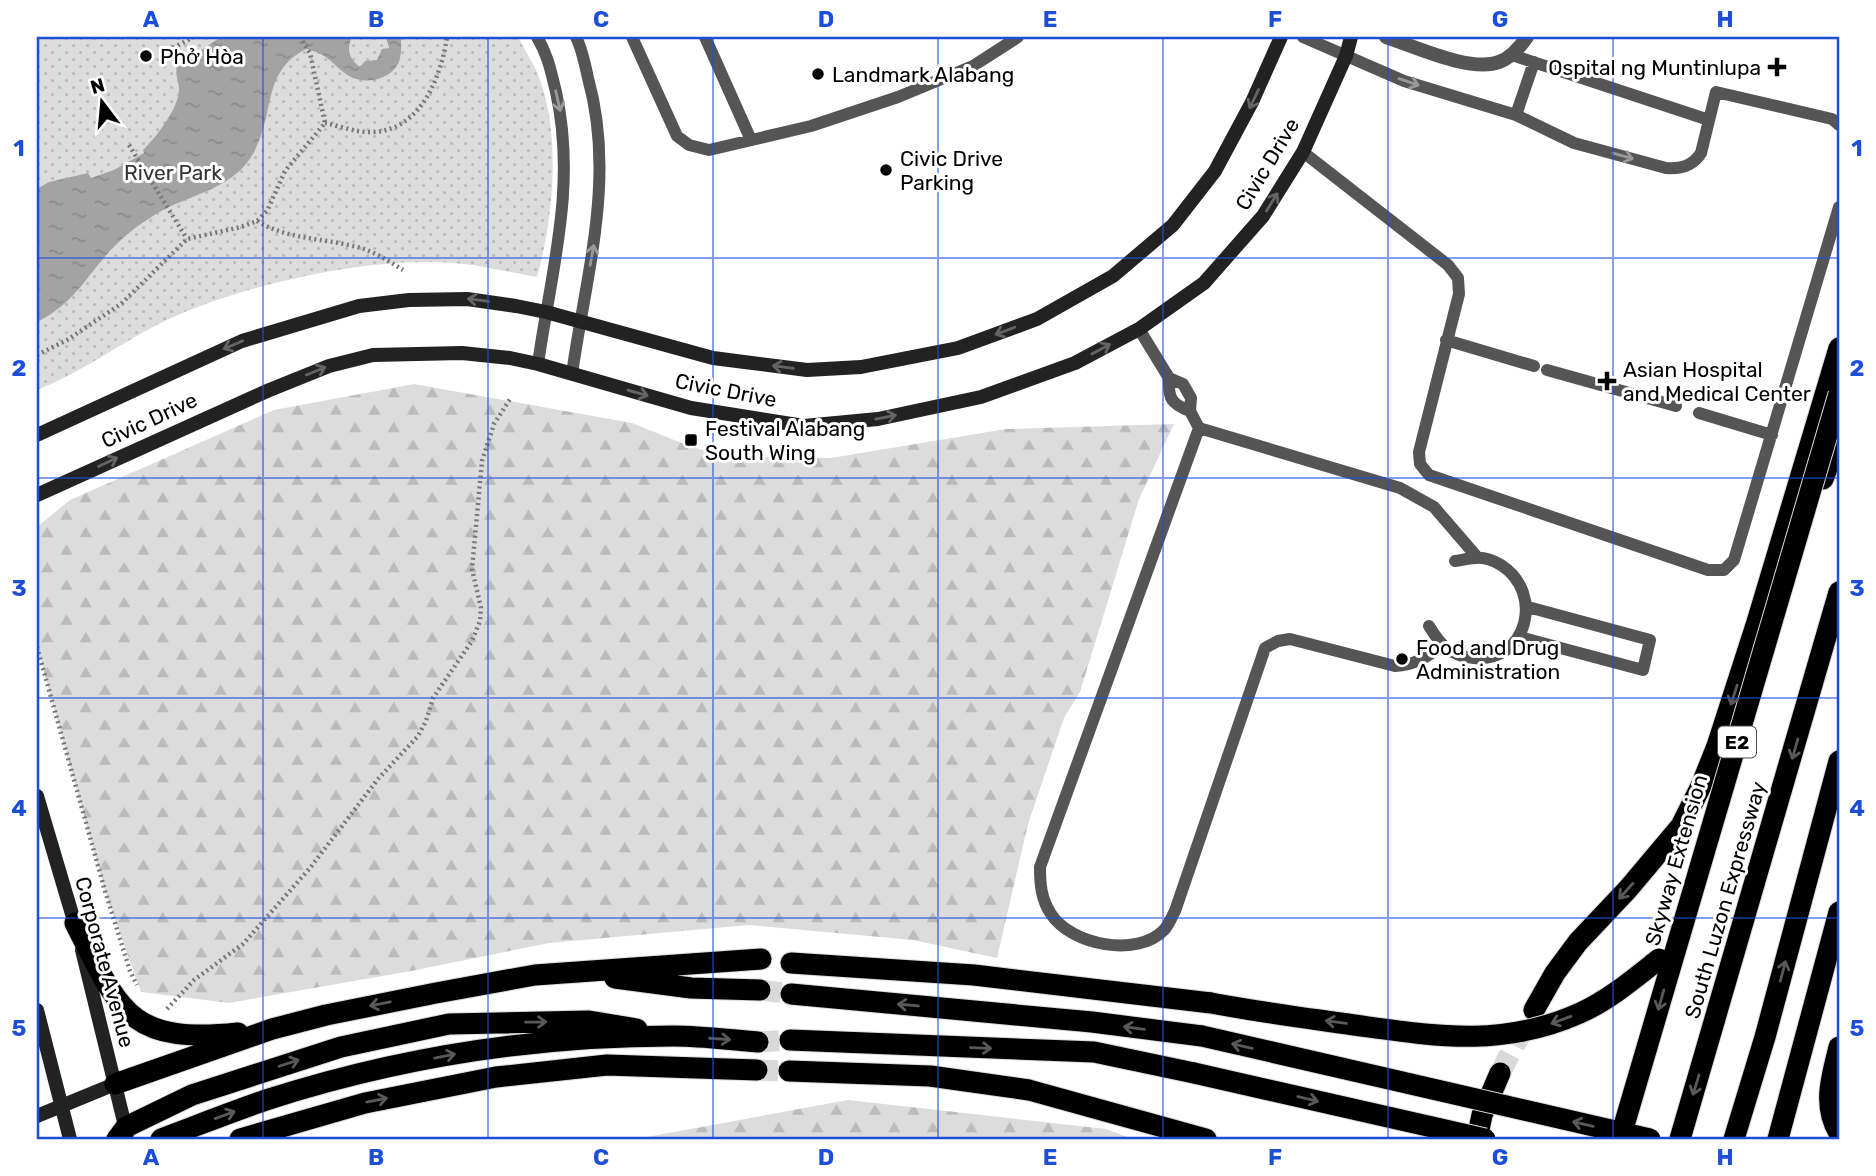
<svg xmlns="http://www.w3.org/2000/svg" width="1876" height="1176" font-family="Rubik,sans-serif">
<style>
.grass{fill:url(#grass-dots)}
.forest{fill:url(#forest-firs)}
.water{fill:url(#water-ripples)}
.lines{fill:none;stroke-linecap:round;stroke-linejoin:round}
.motorway-tunnel{stroke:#d9d9d9;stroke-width:21;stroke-dasharray:21 10;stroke-linecap:butt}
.motorway-casing{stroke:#dbdbdb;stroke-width:23}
.path{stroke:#777;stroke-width:4.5;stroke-dasharray:2 3.5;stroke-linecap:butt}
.service{stroke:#555;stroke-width:12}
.minor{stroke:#555;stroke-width:14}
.secondary{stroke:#222;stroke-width:14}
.motorway{stroke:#000;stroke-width:21}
.motorway-bridge-casing{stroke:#dbdbdb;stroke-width:23;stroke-linecap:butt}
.motorway-bridge{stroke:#000;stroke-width:21}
.oneway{stroke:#999}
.oneway2{stroke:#646464}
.oneway3{stroke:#595959}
.grid{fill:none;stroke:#1d4ed8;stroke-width:2;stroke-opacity:0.55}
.poi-dot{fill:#000;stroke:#fff;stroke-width:2.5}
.labels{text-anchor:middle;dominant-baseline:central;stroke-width:6;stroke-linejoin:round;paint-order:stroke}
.shield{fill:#fff;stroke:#4c4c4c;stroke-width:2}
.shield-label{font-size:19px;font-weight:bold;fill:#000}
.poi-label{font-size:21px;fill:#000;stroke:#fff;text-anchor:start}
.street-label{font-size:21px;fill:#000;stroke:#fff}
.park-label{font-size:21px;fill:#333;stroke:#fff}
.neatline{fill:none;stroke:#1d4ed8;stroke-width:2.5}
.grid-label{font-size:23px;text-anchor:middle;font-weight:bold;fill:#1d4ed8}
</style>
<defs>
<pattern id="grass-dots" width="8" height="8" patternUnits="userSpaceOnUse" patternTransform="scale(1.75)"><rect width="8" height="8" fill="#dcdcdc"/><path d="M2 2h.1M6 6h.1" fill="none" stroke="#bbb" stroke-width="1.8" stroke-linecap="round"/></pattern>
<pattern id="forest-firs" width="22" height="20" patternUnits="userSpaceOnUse" patternTransform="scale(1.75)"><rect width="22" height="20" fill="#dcdcdc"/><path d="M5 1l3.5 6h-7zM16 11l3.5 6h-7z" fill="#bbb"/></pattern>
<pattern id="water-ripples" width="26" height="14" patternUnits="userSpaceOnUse" patternTransform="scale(1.75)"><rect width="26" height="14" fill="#a3a3a3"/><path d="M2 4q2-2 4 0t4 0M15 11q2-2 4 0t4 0" fill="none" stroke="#8b8b8b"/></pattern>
</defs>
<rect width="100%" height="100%" fill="#fff"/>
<!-- grass -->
<path class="grass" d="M 37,37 L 518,37 C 524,48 530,59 536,70 C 562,128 554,218 537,277 C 513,273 488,267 464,264 C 380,254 255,282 178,315 C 129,336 86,371 37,390 Z"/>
<!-- forest -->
<path class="forest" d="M 414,384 L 632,423 L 689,446 L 724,456 L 831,458 L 1006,429 L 1174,424 L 1139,499 L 1080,692 L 1064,718 L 1028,824 L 997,958 L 913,940 L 749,925 L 549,943 L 411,971 L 229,1003 L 141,992 L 105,891 L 37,647 L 37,527 L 70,500 L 274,410 Z
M 848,1100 L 1106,1129 L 1133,1139 L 636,1139 Z"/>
<!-- water -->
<path class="water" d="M 221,37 L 352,37 C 346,49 349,59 360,67 L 365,61 L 377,60 L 382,49 L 389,48 L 386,37 L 401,37 C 401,46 402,56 398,64 C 390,79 368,84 353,78 C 334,69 333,55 306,49 C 261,72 276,113 253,154 C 230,193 184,194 150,218 C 135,227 121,239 109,252 C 84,280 73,304 37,322 L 37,189 L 49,182 L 88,173 L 91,178 L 114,170 L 144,153 L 143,150 C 156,137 180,107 179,88 C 178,79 175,75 177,66 Z"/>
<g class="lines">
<!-- motorway-tunnel -->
<path class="motorway-tunnel" d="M 760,990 L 791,994
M 758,1042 L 790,1040
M 757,1070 L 789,1071
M 1500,1073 L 1529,1018"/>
<!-- motorway casing -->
<g class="motorway-casing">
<path id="motorway" d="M 1823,479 L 1839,436
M 75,923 C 120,1012 129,1044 238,1033
M 791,963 L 974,975 L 1211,1003
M 615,978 L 691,988 L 760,990
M 791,994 L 1092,1022 L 1202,1036
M 1534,1010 L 1555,973 L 1578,942 L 1628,889 L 1681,826 L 1701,786 L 1717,746 L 1757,622 L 1839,348
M 790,1040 L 1094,1052 L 1194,1073
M 1839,1047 C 1832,1076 1822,1105 1839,1133
M 789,1071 L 930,1076 L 1029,1090 L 1206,1139
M 115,1084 L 272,1029 L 326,1015 L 436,993 L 535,975 L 761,959
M 117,1139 L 126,1127 L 192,1095 L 341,1047 L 449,1024 L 589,1021 L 637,1029
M 161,1139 C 196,1126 231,1112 266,1100 C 396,1058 536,1036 674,1036 C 702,1036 730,1040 758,1042
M 240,1139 L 365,1103 L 496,1077 L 607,1065 L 757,1070
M 1477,1139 L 1482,1115 L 1500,1073
M 1680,1139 L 1839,592
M 1734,1139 L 1765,1037 L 1839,761
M 1778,1139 L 1839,912"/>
</g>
<!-- path -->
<path class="path" d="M 173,48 L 190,39 L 189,37
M 325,123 C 340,126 357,133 373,132 C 421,130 441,77 447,37
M 129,145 L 187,239
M 257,221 C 287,239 320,238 353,246 C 372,250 387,260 403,270
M 37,355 L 67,340 L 121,304 L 187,239 L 241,227 L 257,221 L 267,211 L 285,171 L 325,123 L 310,53 L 300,37
M 37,647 L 105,891 L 130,971 L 137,985
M 167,1009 L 194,980 L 243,944 L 310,868 L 378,779 L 418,736 L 426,721 L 433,698 L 472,641 L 480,621 L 481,608 L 472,569 L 482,461 L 494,424 L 510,399"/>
<!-- service -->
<path class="service" d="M 537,37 C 548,55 551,72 556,92 C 577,187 551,271 538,364
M 632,37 L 677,136 L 689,145 L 709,150 L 811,126 L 898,97 L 973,66 L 1018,37
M 705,37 L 751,140
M 1303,37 L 1404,81 L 1516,115 L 1574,143 L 1666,168 C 1681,169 1693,166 1701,153 L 1716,92 L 1832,119 L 1839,125
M 1512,55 L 1709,120
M 1516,115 L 1534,62
M 1303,152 L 1448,265 L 1458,278 L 1459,294 L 1419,452 L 1420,464 L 1429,475 L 1708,570 L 1724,570 L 1734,560 L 1839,207
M 1139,329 L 1169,378 L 1183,384 L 1191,398 L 1190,411 L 1199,428 L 1400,488 L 1434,507 L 1477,557
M 1446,340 L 1534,366
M 1547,370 L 1676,406
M 572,374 C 586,274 616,178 588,78 C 585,64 582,49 576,37
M 1169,378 C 1168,398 1171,404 1190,411
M 1699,413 L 1772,435
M 1199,428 L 1040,867 C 1040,884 1041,899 1051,914 C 1071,945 1137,958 1164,930 C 1169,925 1172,916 1175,911 L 1265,648 L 1278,641 L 1290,639 L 1395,666 C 1414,665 1426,658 1441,646
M 1429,626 C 1441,646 1451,656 1474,658 C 1527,663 1545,593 1501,565 C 1494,561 1485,557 1476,558 C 1469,558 1462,560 1455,561
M 1519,637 L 1643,670 L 1650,640 L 1528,607"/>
<!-- minor -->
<path class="minor" d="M 1386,37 C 1414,46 1471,73 1499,62 C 1511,58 1520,47 1527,37"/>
<!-- secondary -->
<path class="secondary" d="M 37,435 L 242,341 L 359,306 L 409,300 L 467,299 L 516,306 L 546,312 L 713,358 L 807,370 L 861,367 L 958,348 L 1037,319 L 1113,276 L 1173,225 L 1215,171 L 1252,102 L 1281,37
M 37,495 L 267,391 L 329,366 L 373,355 L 462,353 L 510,358 L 538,364 L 691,408 L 804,426 L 878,419 L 981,397 L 1075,363 L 1139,329 L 1204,283 L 1263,216 L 1303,152 L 1346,56 L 1351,37
M 37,796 L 77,931
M 82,950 L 127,1134
M 37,1010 L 70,1139
M 37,1116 L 115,1084"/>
<!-- motorway -->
<use href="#motorway" class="motorway"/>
<!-- motorway-bridge casing -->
<g class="motorway-bridge-casing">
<path id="motorway-bridge" d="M 1211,1003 C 1259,1012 1306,1018 1354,1025 C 1435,1036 1502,1048 1580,1013 C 1609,1000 1635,978 1659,959
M 1202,1036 L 1650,1139
M 1194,1073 L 1485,1139
M 1620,1139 L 1839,394"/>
</g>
<!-- motorway-bridge -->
<use href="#motorway-bridge" class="motorway-bridge"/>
</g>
<!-- one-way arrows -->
<defs><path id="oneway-shaft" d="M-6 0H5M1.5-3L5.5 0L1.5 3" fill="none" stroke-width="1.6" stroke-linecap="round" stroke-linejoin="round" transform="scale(1.75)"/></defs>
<g class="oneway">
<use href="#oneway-shaft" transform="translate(1409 82) rotate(19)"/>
<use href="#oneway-shaft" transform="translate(558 101) rotate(77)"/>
<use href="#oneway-shaft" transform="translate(1623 156) rotate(16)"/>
<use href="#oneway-shaft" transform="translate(592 255) rotate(-80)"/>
</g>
<g class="oneway2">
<use href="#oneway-shaft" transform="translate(1254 99) rotate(116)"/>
<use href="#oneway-shaft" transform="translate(1272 202) rotate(-58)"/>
<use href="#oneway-shaft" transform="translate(478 300) rotate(-172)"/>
<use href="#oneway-shaft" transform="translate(1005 331) rotate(159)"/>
<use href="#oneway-shaft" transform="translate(233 345) rotate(157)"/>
<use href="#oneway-shaft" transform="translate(1101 349) rotate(-28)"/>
<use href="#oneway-shaft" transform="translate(783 367) rotate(-173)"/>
<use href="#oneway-shaft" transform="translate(316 371) rotate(-22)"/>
<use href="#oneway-shaft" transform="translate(638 393) rotate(16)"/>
<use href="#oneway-shaft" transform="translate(886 417) rotate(-11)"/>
<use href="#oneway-shaft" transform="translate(108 462) rotate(-25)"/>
</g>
<g class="oneway3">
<use href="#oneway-shaft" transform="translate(1734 695) rotate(108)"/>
<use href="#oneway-shaft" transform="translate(1795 749) rotate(106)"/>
<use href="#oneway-shaft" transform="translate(1626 891) rotate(132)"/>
<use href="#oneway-shaft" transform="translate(1783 971) rotate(-75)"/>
<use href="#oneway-shaft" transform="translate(1661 1000) rotate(106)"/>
<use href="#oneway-shaft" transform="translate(380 1004) rotate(169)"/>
<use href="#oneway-shaft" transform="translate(908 1005) rotate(-175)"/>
<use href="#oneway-shaft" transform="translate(1561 1020) rotate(160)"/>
<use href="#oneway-shaft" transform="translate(536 1022) rotate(-1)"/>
<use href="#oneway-shaft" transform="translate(1336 1022) rotate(-172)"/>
<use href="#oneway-shaft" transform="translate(1134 1028) rotate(-173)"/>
<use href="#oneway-shaft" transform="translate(720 1039) rotate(4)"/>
<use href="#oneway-shaft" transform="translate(1242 1046) rotate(-167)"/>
<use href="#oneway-shaft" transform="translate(981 1048) rotate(2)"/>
<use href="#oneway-shaft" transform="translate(445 1056) rotate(-11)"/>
<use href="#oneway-shaft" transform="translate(289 1063) rotate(-18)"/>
<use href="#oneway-shaft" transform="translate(1696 1085) rotate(107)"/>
<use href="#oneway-shaft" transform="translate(1308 1099) rotate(13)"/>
<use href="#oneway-shaft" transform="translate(377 1100) rotate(-11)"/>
<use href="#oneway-shaft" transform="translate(225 1115) rotate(-20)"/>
<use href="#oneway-shaft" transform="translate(1583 1124) rotate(-167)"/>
</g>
<!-- grid -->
<path class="grid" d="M 263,37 L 263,1139M 488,37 L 488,1139M 713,37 L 713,1139M 938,37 L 938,1139M 1163,37 L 1163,1139M 1388,37 L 1388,1139M 1613,37 L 1613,1139M 37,258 L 1839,258M 37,478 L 1839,478M 37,698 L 1839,698M 37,918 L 1839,918"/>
<!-- markers -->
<g class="poi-dot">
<circle cx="146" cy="56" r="7"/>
<path d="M1773.5 56.5h7v7h7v7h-7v7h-7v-7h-7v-7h7z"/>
<circle cx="818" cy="74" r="7"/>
<circle cx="886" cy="170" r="7"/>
<path d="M1603.5 370.5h7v7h7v7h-7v7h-7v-7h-7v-7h7z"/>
<rect x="684" y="433" width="14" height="14" rx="3.5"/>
<circle cx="1402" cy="659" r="7"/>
</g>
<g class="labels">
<!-- shield labels -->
<rect class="shield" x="1718" y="726.5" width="38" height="31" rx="5"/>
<g class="shield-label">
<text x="1737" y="742">E2</text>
</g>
<!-- poi labels -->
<g class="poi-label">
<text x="160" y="56">Phở Hòa</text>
<text x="1761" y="67" text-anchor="end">Ospital ng Muntinlupa</text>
<text x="832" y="74">Landmark Alabang</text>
<text x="900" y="158">Civic Drive<tspan x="900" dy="24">Parking</tspan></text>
<text x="1623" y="369">Asian Hospital<tspan x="1623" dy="24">and Medical Center</tspan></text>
<text x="705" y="428">Festival Alabang<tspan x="705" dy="24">South Wing</tspan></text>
<text x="1416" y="647">Food and Drug<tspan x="1416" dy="24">Administration</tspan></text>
</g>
<!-- street labels -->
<g class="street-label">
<text transform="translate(1267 164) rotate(-59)">Civic Drive</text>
<text transform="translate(726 390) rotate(11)">Civic Drive</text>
<text transform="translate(149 420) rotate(-25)">Civic Drive</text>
<text transform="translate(1676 860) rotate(-74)">Skyway Extension</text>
<text transform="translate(1725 900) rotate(-74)">South Luzon Expressway</text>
<text transform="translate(105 962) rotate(75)">Corporate Avenue</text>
</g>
<!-- park labels -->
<g class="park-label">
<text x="173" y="172">River Park</text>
</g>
</g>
<!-- border -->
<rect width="1876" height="1176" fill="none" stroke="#ffffff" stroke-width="77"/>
<!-- north arrow -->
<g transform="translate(102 102) rotate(344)" stroke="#ffffff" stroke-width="5" paint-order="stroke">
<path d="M0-5L12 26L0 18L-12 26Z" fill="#000000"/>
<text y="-10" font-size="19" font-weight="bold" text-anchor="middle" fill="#000000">N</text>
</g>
<rect x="38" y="38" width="1800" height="1100" class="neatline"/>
<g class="grid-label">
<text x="151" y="27">A</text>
<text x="376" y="27">B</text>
<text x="601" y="27">C</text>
<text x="826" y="27">D</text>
<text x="1050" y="27">E</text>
<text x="1275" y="27">F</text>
<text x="1500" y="27">G</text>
<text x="1725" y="27">H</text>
<text x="19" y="156">1</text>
<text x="1857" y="156">1</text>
<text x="19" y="376">2</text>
<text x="1857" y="376">2</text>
<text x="19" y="596">3</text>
<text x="1857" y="596">3</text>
<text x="19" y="816">4</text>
<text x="1857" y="816">4</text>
<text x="19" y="1036">5</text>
<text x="1857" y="1036">5</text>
<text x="151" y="1165">A</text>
<text x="376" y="1165">B</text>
<text x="601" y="1165">C</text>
<text x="826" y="1165">D</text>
<text x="1050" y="1165">E</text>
<text x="1275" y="1165">F</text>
<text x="1500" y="1165">G</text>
<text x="1725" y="1165">H</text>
</g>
</svg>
